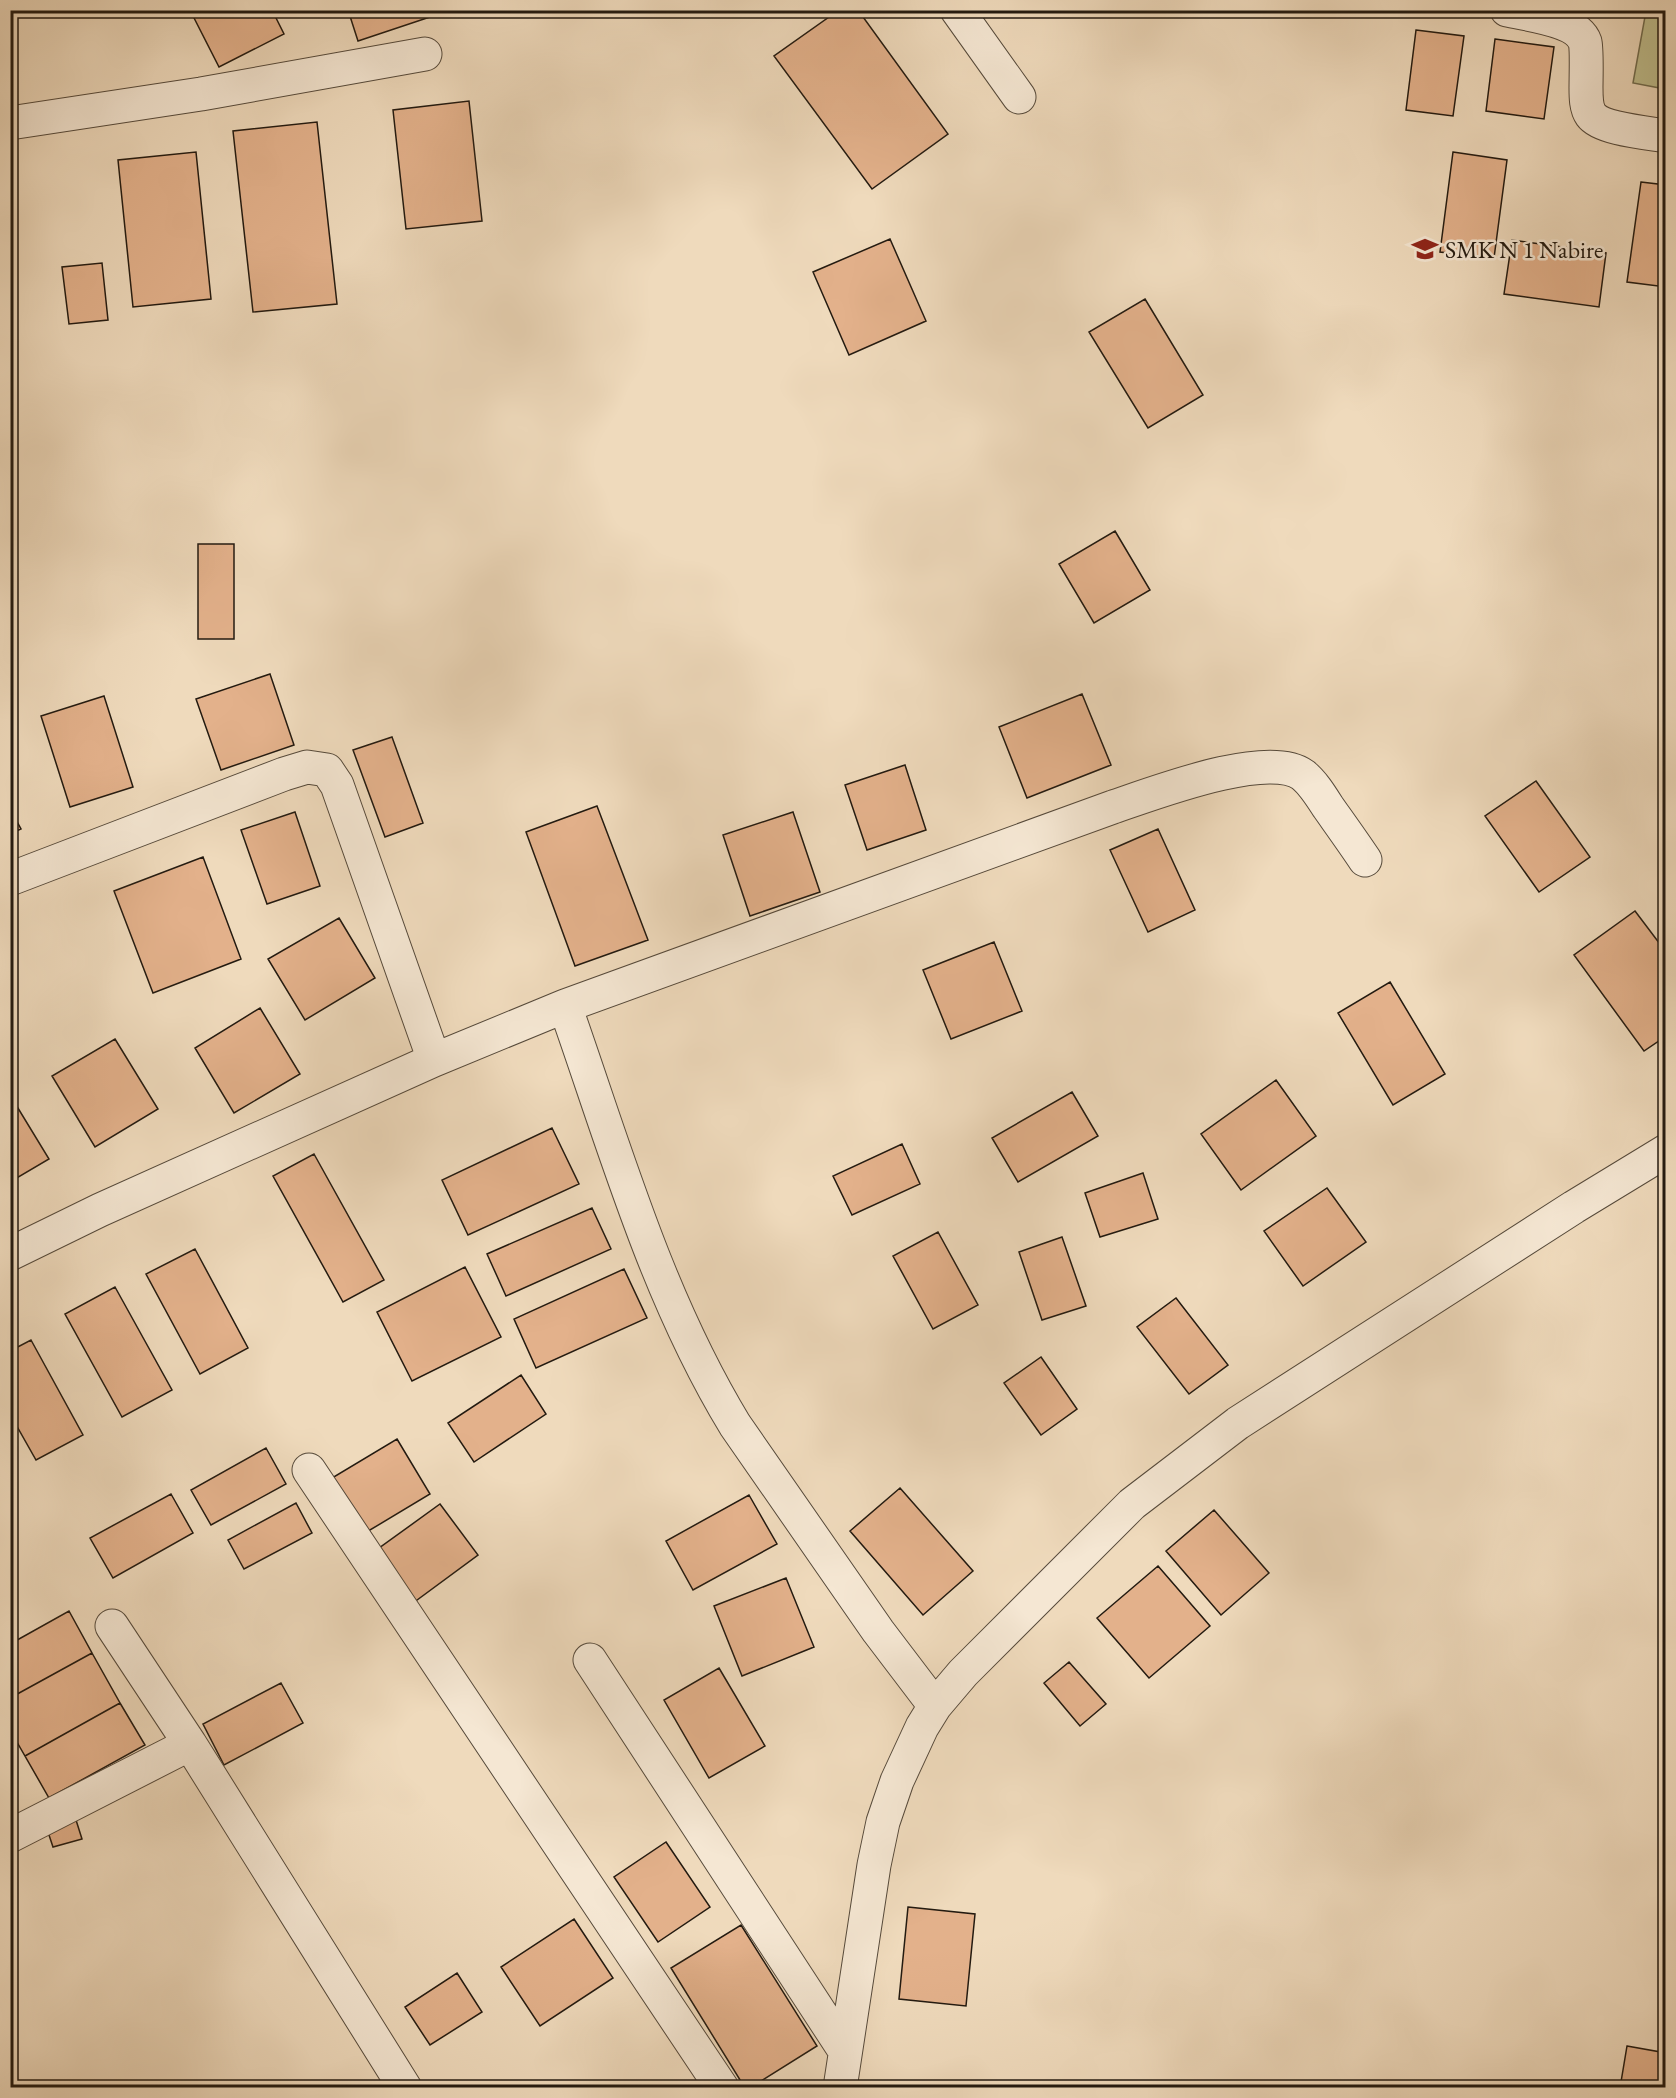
<svg xmlns="http://www.w3.org/2000/svg" width="1676" height="2098" font-family="'EB Garamond',serif">
<style>
.green{fill:#bfbe8d;stroke:#716c4e;stroke-width:1.5}
.building{fill:#e3b18b;stroke:#231a10;stroke-width:1.5}
.lines{fill:none;stroke-linecap:round;stroke-linejoin:round}
.minor-casing{stroke:#564a3b;stroke-width:35}
.minor{stroke:#f5e7d3;stroke-width:33}
.labels{text-anchor:middle;dominant-baseline:central;stroke-width:5;stroke-linejoin:round;paint-order:stroke}
.poi-label{font-size:24px;fill:#231a10;stroke:#f5e7d3;text-anchor:start}
</style>
<rect width="100%" height="100%" fill="#efdabc"/>
<filter id="stains"><feTurbulence type="fractalNoise" baseFrequency=".00333" numOctaves="4"/><feColorMatrix values="0 0 0 0 .2 0 0 0 0 .09 0 0 0 0 .02 0 0 0 .5 -.17"/></filter>
<radialGradient id="worn" r=".72"><stop offset=".6" stop-color="#630" stop-opacity="0"/><stop offset="1" stop-color="#630" stop-opacity=".3"/></radialGradient>
<!-- green -->
<path class="green" d="M 1646,11 L 1665,11 L 1665,89 L 1633,83 Z"/>
<!-- building -->
<path class="building" d="M 190,10 L 272,10 L 284,34 L 219,67 Z
M 348,10 L 428,10 L 430,17 L 358,41 Z
M 839,10 L 858,10 L 948,134 L 872,189 L 774,56 Z
M 1416,30 L 1464,36 L 1453,116 L 1406,110 Z
M 1495,39 L 1554,47 L 1544,119 L 1486,111 Z
M 469,101 L 482,221 L 406,229 L 393,110 Z
M 317,122 L 337,304 L 253,312 L 233,131 Z
M 196,152 L 211,299 L 133,307 L 118,160 Z
M 1453,152 L 1507,160 L 1494,258 L 1440,252 Z
M 1641,182 L 1666,185 L 1666,287 L 1627,282 Z
M 890,239 L 926,321 L 849,355 L 813,272 Z
M 1512,240 L 1606,253 L 1599,307 L 1504,294 Z
M 102,263 L 108,320 L 69,324 L 62,267 Z
M 1145,299 L 1203,395 L 1148,428 L 1089,332 Z
M 1115,531 L 1150,590 L 1094,623 L 1059,564 Z
M 198,544 L 234,544 L 234,639 L 198,639 Z
M 270,674 L 294,745 L 221,770 L 196,699 Z
M 1082,694 L 1111,765 L 1027,798 L 999,727 Z
M 104,696 L 133,787 L 70,807 L 41,716 Z
M 392,737 L 423,823 L 385,837 L 353,750 Z
M 905,765 L 926,830 L 867,850 L 845,785 Z
M 1536,781 L 1590,857 L 1539,892 L 1485,816 Z
M 597,806 L 648,940 L 575,966 L 526,832 Z
M 10,809 L 21,829 L 10,834 Z
M 295,812 L 320,886 L 267,904 L 241,830 Z
M 793,812 L 820,892 L 750,916 L 723,835 Z
M 1158,829 L 1195,910 L 1148,932 L 1110,850 Z
M 203,857 L 241,959 L 153,993 L 114,891 Z
M 1635,911 L 1666,952 L 1666,1036 L 1644,1051 L 1574,955 Z
M 339,918 L 375,978 L 305,1020 L 268,959 Z
M 994,942 L 1022,1011 L 951,1039 L 923,970 Z
M 1390,982 L 1445,1074 L 1393,1105 L 1338,1013 Z
M 260,1008 L 300,1074 L 234,1113 L 195,1048 Z
M 115,1039 L 158,1109 L 95,1147 L 52,1076 Z
M 1276,1080 L 1316,1136 L 1241,1190 L 1201,1134 Z
M 1072,1092 L 1098,1136 L 1018,1182 L 992,1138 Z
M 10,1095 L 49,1159 L 10,1182 Z
M 552,1128 L 579,1184 L 468,1235 L 442,1180 Z
M 902,1144 L 920,1184 L 852,1215 L 833,1176 Z
M 314,1154 L 384,1280 L 343,1302 L 273,1176 Z
M 1143,1173 L 1158,1219 L 1100,1237 L 1085,1193 Z
M 1327,1188 L 1366,1242 L 1303,1286 L 1264,1231 Z
M 592,1208 L 611,1249 L 506,1296 L 487,1254 Z
M 938,1232 L 978,1305 L 933,1329 L 893,1256 Z
M 1062,1237 L 1086,1306 L 1042,1320 L 1019,1252 Z
M 195,1249 L 248,1348 L 200,1374 L 146,1274 Z
M 465,1267 L 501,1337 L 412,1381 L 377,1312 Z
M 624,1269 L 647,1318 L 536,1368 L 514,1319 Z
M 115,1287 L 172,1390 L 122,1417 L 65,1314 Z
M 1176,1298 L 1228,1365 L 1189,1394 L 1137,1327 Z
M 31,1340 L 83,1435 L 36,1460 L 10,1414 L 10,1351 Z
M 1041,1357 L 1077,1409 L 1041,1435 L 1004,1383 Z
M 521,1375 L 546,1414 L 474,1462 L 448,1423 Z
M 397,1439 L 430,1494 L 365,1533 L 332,1478 Z
M 266,1448 L 286,1484 L 211,1525 L 191,1490 Z
M 900,1488 L 973,1571 L 923,1615 L 850,1531 Z
M 171,1494 L 193,1533 L 113,1578 L 90,1538 Z
M 749,1495 L 777,1544 L 693,1590 L 666,1541 Z
M 296,1503 L 312,1533 L 244,1569 L 228,1540 Z
M 440,1504 L 478,1555 L 413,1603 L 375,1551 Z
M 1214,1510 L 1269,1573 L 1221,1615 L 1166,1551 Z
M 1158,1566 L 1210,1626 L 1149,1678 L 1097,1618 Z
M 786,1578 L 814,1647 L 742,1676 L 714,1606 Z
M 69,1611 L 92,1653 L 10,1698 L 10,1644 Z
M 92,1653 L 120,1703 L 25,1756 L 10,1730 L 10,1698 Z
M 1069,1662 L 1106,1704 L 1080,1726 L 1044,1683 Z
M 719,1668 L 765,1746 L 709,1778 L 664,1700 Z
M 281,1683 L 303,1723 L 224,1765 L 203,1724 Z
M 120,1703 L 145,1745 L 49,1798 L 25,1756 Z
M 76,1820 L 82,1839 L 53,1847 L 47,1829 Z
M 666,1842 L 710,1907 L 658,1942 L 614,1877 Z
M 908,1907 L 975,1914 L 966,2006 L 899,1999 Z
M 574,1919 L 613,1978 L 540,2026 L 501,1967 Z
M 741,1925 L 817,2046 L 750,2088 L 745,2088 L 671,1968 Z
M 457,1973 L 482,2012 L 430,2045 L 405,2007 Z
M 1627,2046 L 1666,2053 L 1666,2088 L 1620,2088 Z"/>
<g class="lines">
<!-- minor casing -->
<g class="minor-casing">
<path id="minor" d="M 957,10 L 1019,97
M 1507,10 C 1528,15 1577,19 1585,42 C 1587,49 1586,78 1586,88 C 1586,97 1586,108 1591,115 C 1601,129 1649,133 1666,136
M 10,123 L 201,94 L 425,54
M 10,879 L 284,774 L 307,767 L 327,770 L 337,785 L 434,1060
M 565,1006 L 1113,807 C 1152,794 1268,749 1303,775 C 1313,783 1321,796 1328,807 C 1340,824 1353,842 1365,860
M 10,1254 L 100,1210 L 434,1060 L 565,1006 C 615,1148 656,1295 735,1425 L 878,1631 L 935,1706
M 309,1470 L 722,2088
M 112,1626 L 190,1744 L 405,2088
M 590,1660 L 845,2051
M 10,1836 L 190,1744
M 840,2088 L 874,1865 L 883,1822 L 897,1781 L 922,1727 L 935,1706 L 963,1673 L 1132,1504 L 1238,1423 L 1574,1207 L 1666,1151"/>
</g>
<!-- minor -->
<use href="#minor" class="minor"/>
</g>
<!-- icons -->
<defs>
<g id="school-bare" transform="scale(2.07)"><path d="M0-5L7-2L0 1L-7-2ZM-4 1L0 2.5L4 1V4Q0 6-4 4Z" fill="#8f2418" stroke="#f5e7d3" stroke-width="2.5" paint-order="stroke"/></g>
</defs>
<g fill-rule="evenodd">
<use href="#school-bare" x="1425" y="249"/>
</g>
<g class="labels">
<!-- poi labels -->
<g class="poi-label">
<text x="1445" y="249">SMK N 1 Nabire</text>
</g>
</g>
<!-- margin -->
<rect width="1676" height="2098" fill="none" stroke="#efdabc" stroke-width="36"/>
<rect x="12" y="12" width="1652" height="2074" fill="none" stroke="#231a10" stroke-width="3"/>
<rect x="18" y="18" width="1640" height="2062" fill="none" stroke="#231a10" stroke-width="1.5"/>
<rect width="100%" height="100%" filter="url(#stains)"/>
<rect width="100%" height="100%" fill="url(#worn)"/>
</svg>
